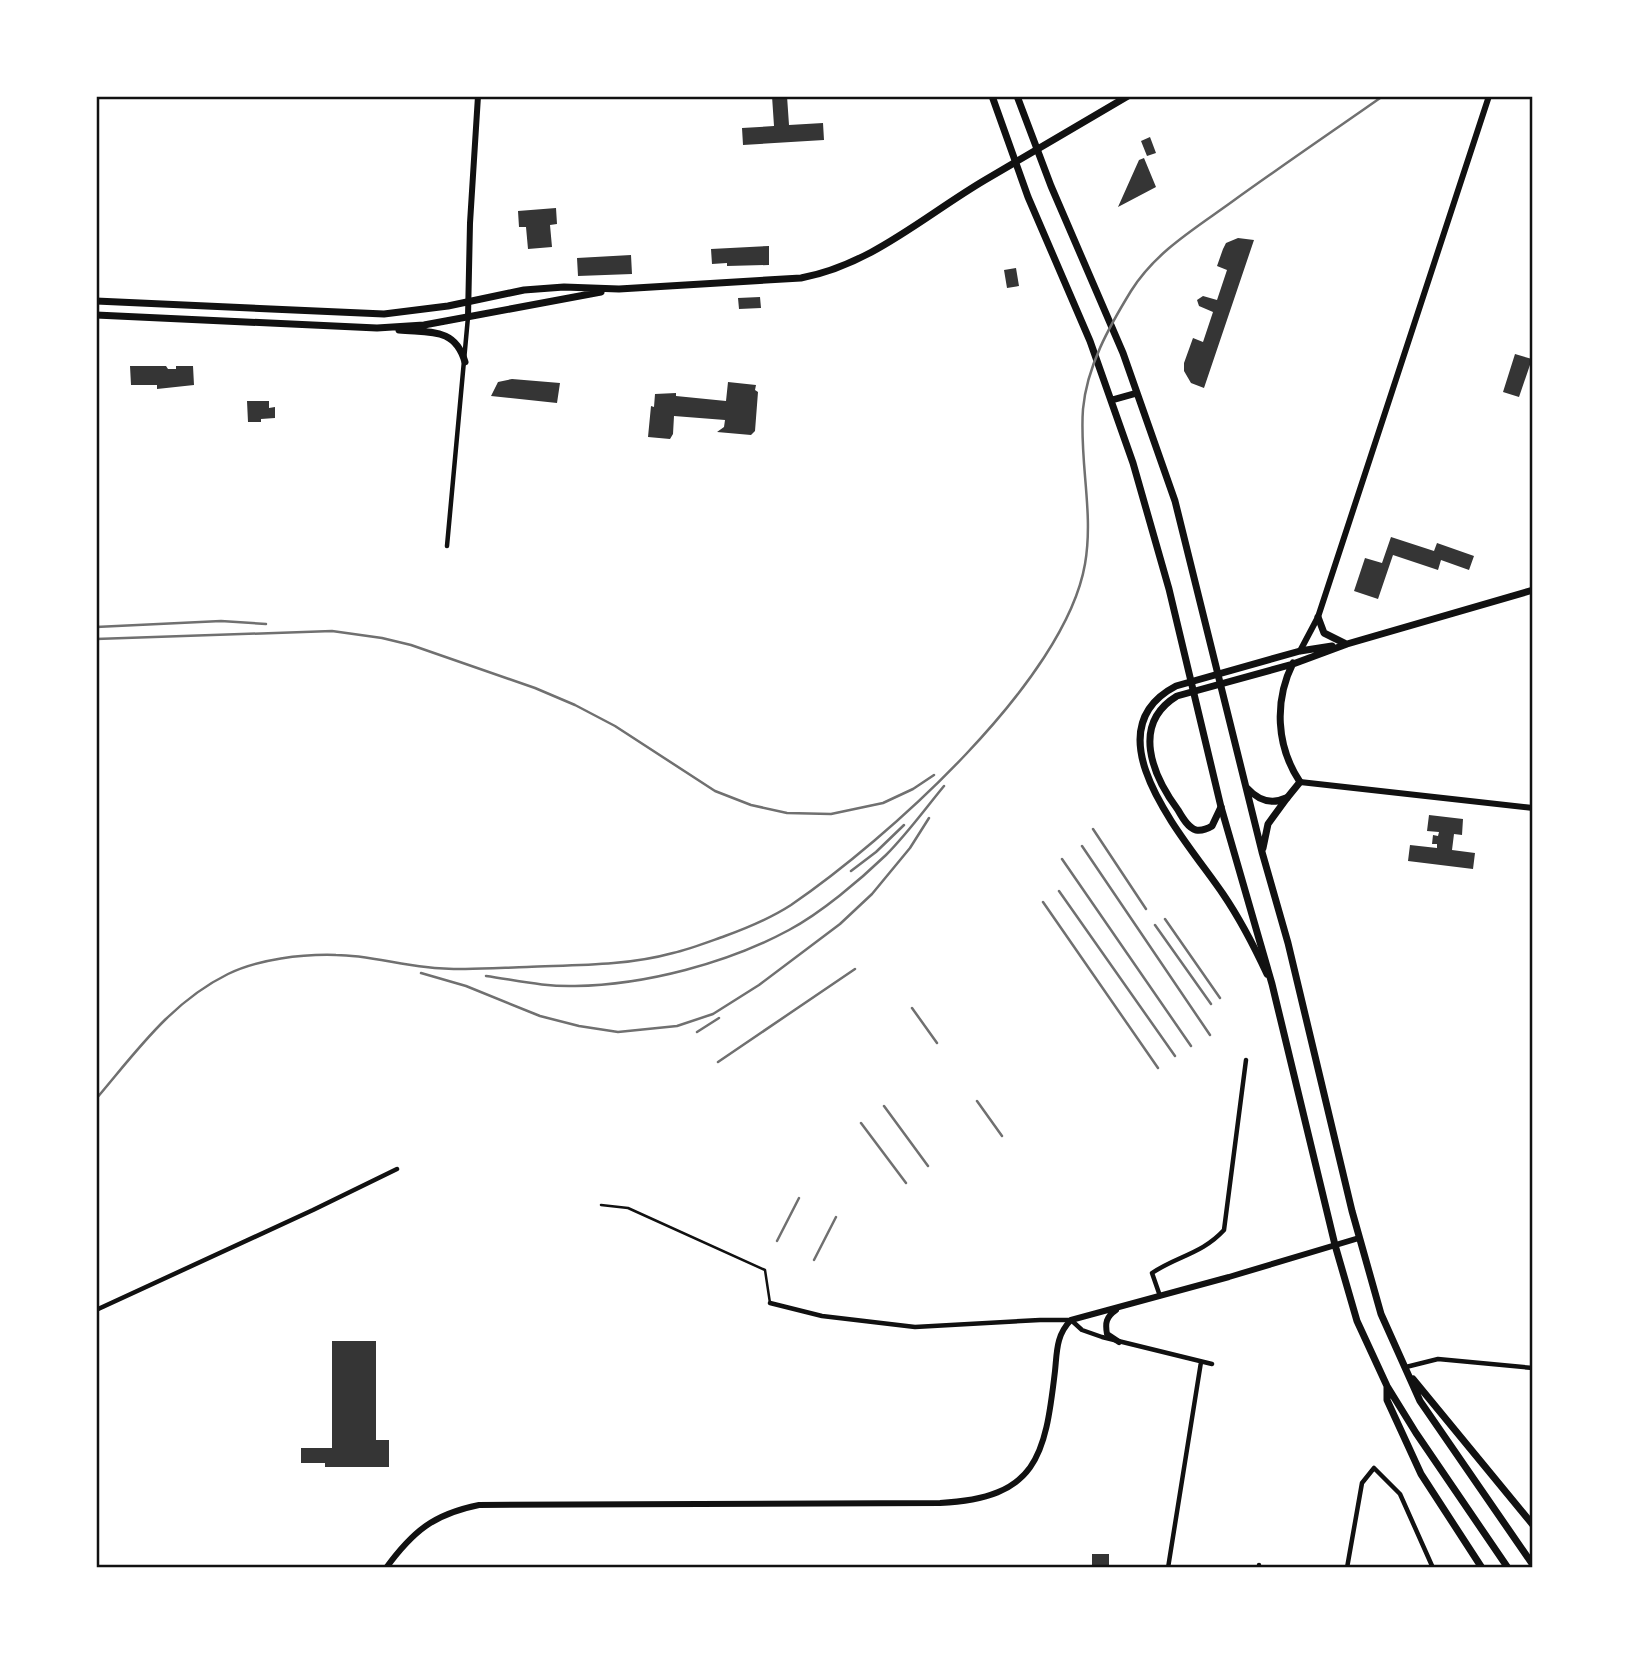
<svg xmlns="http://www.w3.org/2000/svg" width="1629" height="1664" font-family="'Noto Sans',sans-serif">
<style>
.building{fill:#353535}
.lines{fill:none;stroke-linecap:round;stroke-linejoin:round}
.service{stroke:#111;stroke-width:2.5}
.minor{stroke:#111;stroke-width:4.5}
.tertiary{stroke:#111;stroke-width:6}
.secondary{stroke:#111;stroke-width:7}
.primary{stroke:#111;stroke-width:7}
.rail{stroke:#707070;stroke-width:2.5}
.neatline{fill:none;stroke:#111;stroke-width:2.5}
</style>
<rect width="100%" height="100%" fill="#fff"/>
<!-- building -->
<path class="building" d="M 772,96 L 787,96 L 789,125 L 823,123 L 824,140 L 743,145 L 742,128 L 774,126 Z
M 1150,137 L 1156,153 L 1147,156 L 1141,141 Z
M 1144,158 L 1156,187 L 1118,207 L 1139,160 Z
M 556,208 L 557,224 L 550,225 L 552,247 L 528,249 L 526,227 L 519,227 L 518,211 Z
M 1238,238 L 1254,240 L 1204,388 L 1191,383 L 1184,371 L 1184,363 L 1193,338 L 1203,342 L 1213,312 L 1199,306 L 1197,300 L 1203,296 L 1217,300 L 1227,270 L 1217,266 L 1223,249 L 1226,243 Z
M 769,246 L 769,265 L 727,266 L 727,263 L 712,264 L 711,249 Z
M 631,255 L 632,274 L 578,276 L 577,258 Z
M 1016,268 L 1019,286 L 1007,288 L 1004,270 Z
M 760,297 L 761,308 L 739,309 L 738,298 Z
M 1515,354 L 1532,359 L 1519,397 L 1503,392 Z
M 130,366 L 166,366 L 168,369 L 176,369 L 176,366 L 193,366 L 194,385 L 157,389 L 157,385 L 131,385 Z
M 512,379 L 560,383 L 557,403 L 491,396 L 498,382 Z
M 728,382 L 756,385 L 755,390 L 758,392 L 755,431 L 751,435 L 717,432 L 724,427 L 725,420 L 674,416 L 673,434 L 670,439 L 648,437 L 651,406 L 654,407 L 655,394 L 676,393 L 676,396 L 726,401 Z
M 247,401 L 269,401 L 269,408 L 275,407 L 275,418 L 261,419 L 261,422 L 248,422 Z
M 1391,537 L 1434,551 L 1437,543 L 1474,556 L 1469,570 L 1441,560 L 1438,570 L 1393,555 L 1378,599 L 1354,591 L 1365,558 L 1382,563 Z
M 1429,815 L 1463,819 L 1462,835 L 1454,834 L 1452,850 L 1475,853 L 1473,869 L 1408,861 L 1410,845 L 1437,848 L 1437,844 L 1432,844 L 1433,835 L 1438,836 L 1439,832 L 1427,831 Z
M 332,1341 L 376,1341 L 376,1440 L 389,1440 L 389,1467 L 325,1467 L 325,1463 L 301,1463 L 301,1448 L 332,1448 Z
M 1092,1554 L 1109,1554 L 1109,1568 L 1092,1568 Z"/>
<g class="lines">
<!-- service -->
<path class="service" d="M 601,1205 L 628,1208 L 765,1270 L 770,1303"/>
<!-- minor -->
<path class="minor" d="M 447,546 L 468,317
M 1160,1296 L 1152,1273 C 1177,1256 1202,1254 1224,1230 L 1246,1060
M 770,1303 L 822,1316 L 915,1327 L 1040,1320 L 1071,1320 L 1082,1330 L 1102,1337 L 1212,1364
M 96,1310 L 313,1210 L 397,1169
M 1406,1367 L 1438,1359 L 1533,1368
M 1168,1568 L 1201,1362
M 1259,1568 L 1259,1565
M 1347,1568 L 1362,1483 L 1374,1468 L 1400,1494 L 1433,1568"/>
<!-- tertiary -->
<path class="tertiary" d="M 468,317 L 470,223 L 478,96
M 1300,651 L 1318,617 L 1489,96
M 1300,782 L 1533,808
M 1116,1310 C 1106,1317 1105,1323 1107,1334 L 1119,1342
M 386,1568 C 413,1531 434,1514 479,1505 L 940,1503 C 1037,1498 1045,1457 1055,1371 C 1057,1352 1056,1335 1071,1320 L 1229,1277 L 1359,1238"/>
<!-- secondary -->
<path class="secondary" d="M 96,301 L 384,314 L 448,306 L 524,290 L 564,287 L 619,289 L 801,278 C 871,265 924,216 985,180 C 1032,152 1081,124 1128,96
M 96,315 L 377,328 L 424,325 L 601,292
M 399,330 C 430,333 455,327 465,362
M 1318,617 L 1324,633 L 1346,644
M 1287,798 L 1300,782 C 1276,746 1274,701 1293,663
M 1221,807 L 1212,826 C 1207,829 1202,831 1196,830 C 1188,828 1182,817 1178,810 C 1152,775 1131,724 1177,696 L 1293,664 L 1347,644 L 1533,590
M 1267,974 C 1254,946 1240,919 1223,894 C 1189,843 1086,733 1176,686 L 1300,651 L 1332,646"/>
<!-- primary -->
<path class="primary" d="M 992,96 L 1028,197 L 1090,341 L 1133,463 L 1169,589 L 1221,807 L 1272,984 L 1335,1245 L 1357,1321 L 1387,1386 L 1416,1433 L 1508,1568
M 1017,96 L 1051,186 L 1123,353 L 1175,501 L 1262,852 L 1288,943 L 1352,1211 L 1381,1314 L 1420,1401 L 1533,1565
M 1112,400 L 1137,393
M 1247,788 C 1258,800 1271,805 1286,798
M 1263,848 L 1268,824 L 1287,798
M 1413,1379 L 1533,1525
M 1387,1387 L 1387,1400 L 1421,1474 L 1482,1568"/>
<!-- rail -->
<path class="rail" d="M 96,627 L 221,621 L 266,624
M 96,639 L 332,631 L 382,638 L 411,645 L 535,688 L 575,705 L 615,726 L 715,791 L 751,805 L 787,813 L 831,814 L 883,803 L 913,789 L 934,775
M 1093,829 L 1146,909
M 1082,846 L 1210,1035
M 1062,859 L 1191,1046
M 851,871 L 876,852 L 904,825
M 1059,891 L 1175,1056
M 1043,902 L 1158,1068
M 1165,919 L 1220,998
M 1155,925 L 1211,1004
M 421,973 L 466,986 L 540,1016 L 579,1026 L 618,1032 L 677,1026 L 713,1014 L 759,985 L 840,924 L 872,894 L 910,848 L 929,818
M 486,976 C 515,980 545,987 575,986 C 645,985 728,963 789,930 C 821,913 860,880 886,855 C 907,834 925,809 944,786
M 912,1008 L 937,1043
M 697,1032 L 719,1018
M 718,1062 L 855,969
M 96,1099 C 136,1052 171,1002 228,974 C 259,959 302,954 336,955 C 366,955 396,964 426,967 C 459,971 494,968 527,967 C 575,965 626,966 673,953 C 690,949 708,942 725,936 C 747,928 771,918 791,905 C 886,840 1065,681 1085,564 C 1094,512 1079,461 1083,409 C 1087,366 1109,327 1131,291 C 1156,251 1196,228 1233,201 C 1283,165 1333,131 1383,96
M 977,1101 L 1002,1136
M 884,1106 L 928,1166
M 861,1123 L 906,1183
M 777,1241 L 799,1198
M 814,1260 L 836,1217"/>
</g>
<!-- border -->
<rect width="1629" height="1664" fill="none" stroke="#ffffff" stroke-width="196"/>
<rect x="98" y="98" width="1433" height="1468" class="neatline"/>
</svg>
